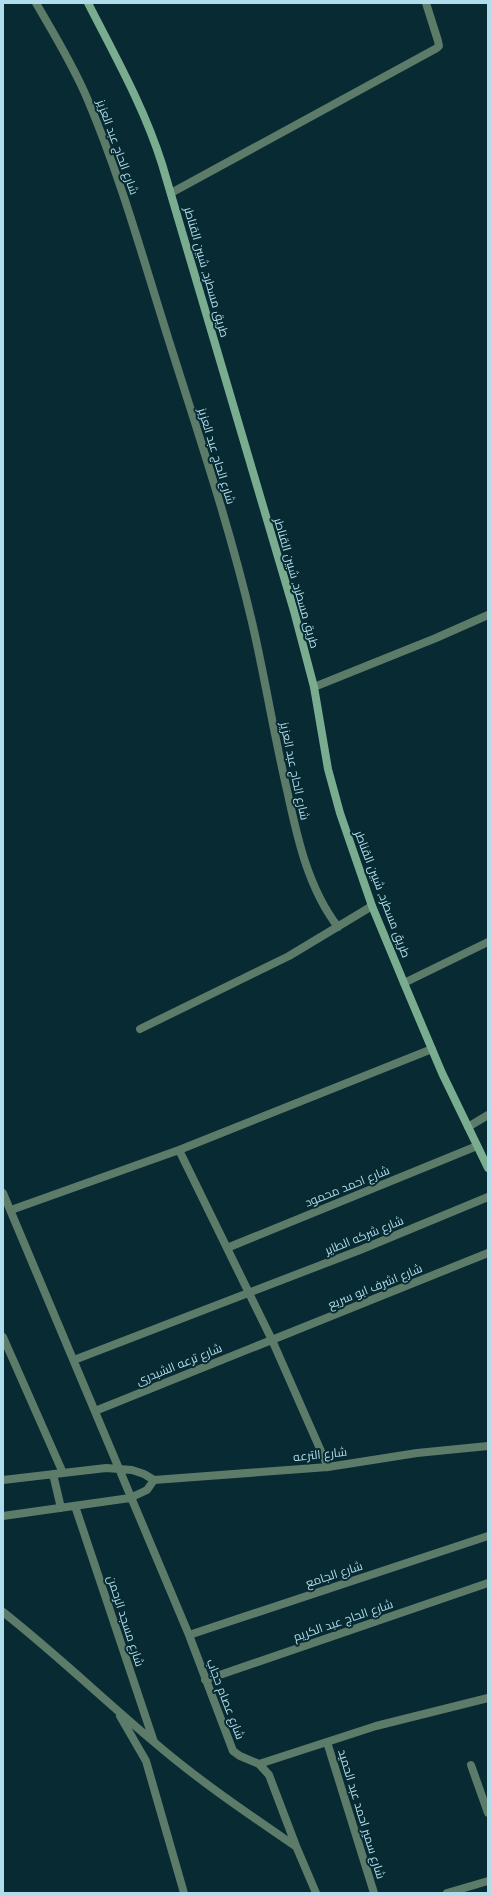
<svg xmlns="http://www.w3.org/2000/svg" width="491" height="1896" font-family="Quicksand,Cairo,sans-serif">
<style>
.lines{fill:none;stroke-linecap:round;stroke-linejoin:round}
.street{stroke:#5c7b69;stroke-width:8}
.secondary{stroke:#7aad90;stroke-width:8}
.labels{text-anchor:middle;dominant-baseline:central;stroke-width:4;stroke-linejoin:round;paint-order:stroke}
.street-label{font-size:12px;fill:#b0ddeb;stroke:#082a32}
</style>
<rect width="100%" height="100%" fill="#082a32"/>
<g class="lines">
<!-- street -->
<path class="street" d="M 36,3 C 54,34 73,65 87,98 C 121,178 144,262 170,344 C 199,436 230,528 252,622 C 265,678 274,735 287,790 C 297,837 308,888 338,927
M 171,193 L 437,48 L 439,46 L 438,41 L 426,3
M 314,687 L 436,638 L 488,615
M 404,983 L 488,942
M 140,1029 L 289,956 L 372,906
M 468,1127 L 488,1115
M 179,1150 L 272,1340 L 328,1467
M 3,1193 L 189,1635 L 233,1751 L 240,1756 L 259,1764 L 269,1775 L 296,1846 L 316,1893
M 11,1210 L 179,1150 L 432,1049
M 227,1248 L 477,1146
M 3,1337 L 63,1473
M 74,1360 L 360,1250 L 488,1197
M 95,1411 L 488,1253
M 53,1474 L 61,1508
M 3,1480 L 106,1468 L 132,1470 L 144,1474 L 154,1480 L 328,1467 L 417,1453 L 488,1446
M 75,1506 L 154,1742
M 3,1516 L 130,1498 L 147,1490 L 154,1480
M 3,1612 C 55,1653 103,1699 154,1742 C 198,1780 247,1813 295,1846
M 189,1635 L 488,1536
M 205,1680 L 488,1583
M 120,1716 L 146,1761 L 184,1893
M 327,1742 L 374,1893
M 259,1764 L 376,1726 L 488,1698
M 471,1765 L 488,1813
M 447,1893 L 488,1881"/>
<!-- secondary -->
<path class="secondary" d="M 88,3 C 115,56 144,107 162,164 L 294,611 L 314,687 L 328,769 L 340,813 L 372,906 L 404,983 L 442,1073 L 488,1168"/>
</g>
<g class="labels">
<!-- street labels -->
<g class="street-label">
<text transform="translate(118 147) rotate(70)">شارع الحاج عبد العزيز</text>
<text transform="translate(207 272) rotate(74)">طريق مسطرد, شبين القناطر</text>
<text transform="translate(217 456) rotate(73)">شارع الحاج عبد العزيز</text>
<text transform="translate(297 583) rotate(74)">طريق مسطرد, شبين القناطر</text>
<text transform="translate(295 771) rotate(78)">شارع الحاج عبد العزيز</text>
<text transform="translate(383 894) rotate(69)">طريق مسطرد, شبين القناطر</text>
<text transform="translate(347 1186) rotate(-22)">شارع احمد محمود</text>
<text transform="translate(364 1235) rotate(-22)">شارع شركه الطاير</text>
<text transform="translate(375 1286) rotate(-22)">شارع اشرف ابو سريع</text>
<text transform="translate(179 1364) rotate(-22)">شارع ترعه الشبدرى</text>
<text transform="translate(320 1454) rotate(-6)">شارع الترعه</text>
<text transform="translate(334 1574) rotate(-18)">شارع الجامع</text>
<text transform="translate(343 1620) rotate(-19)">شارع الحاج عبد الكريم</text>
<text transform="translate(126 1621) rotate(72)">شارع مسجد الرحمن</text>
<text transform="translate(226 1699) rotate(69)">شارع عصام حجاب</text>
<text transform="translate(362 1814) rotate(73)">شارع سمير احمد عبد الحميد</text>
</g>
</g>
<!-- border -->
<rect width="491" height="1896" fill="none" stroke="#b0ddeb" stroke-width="8"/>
</svg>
